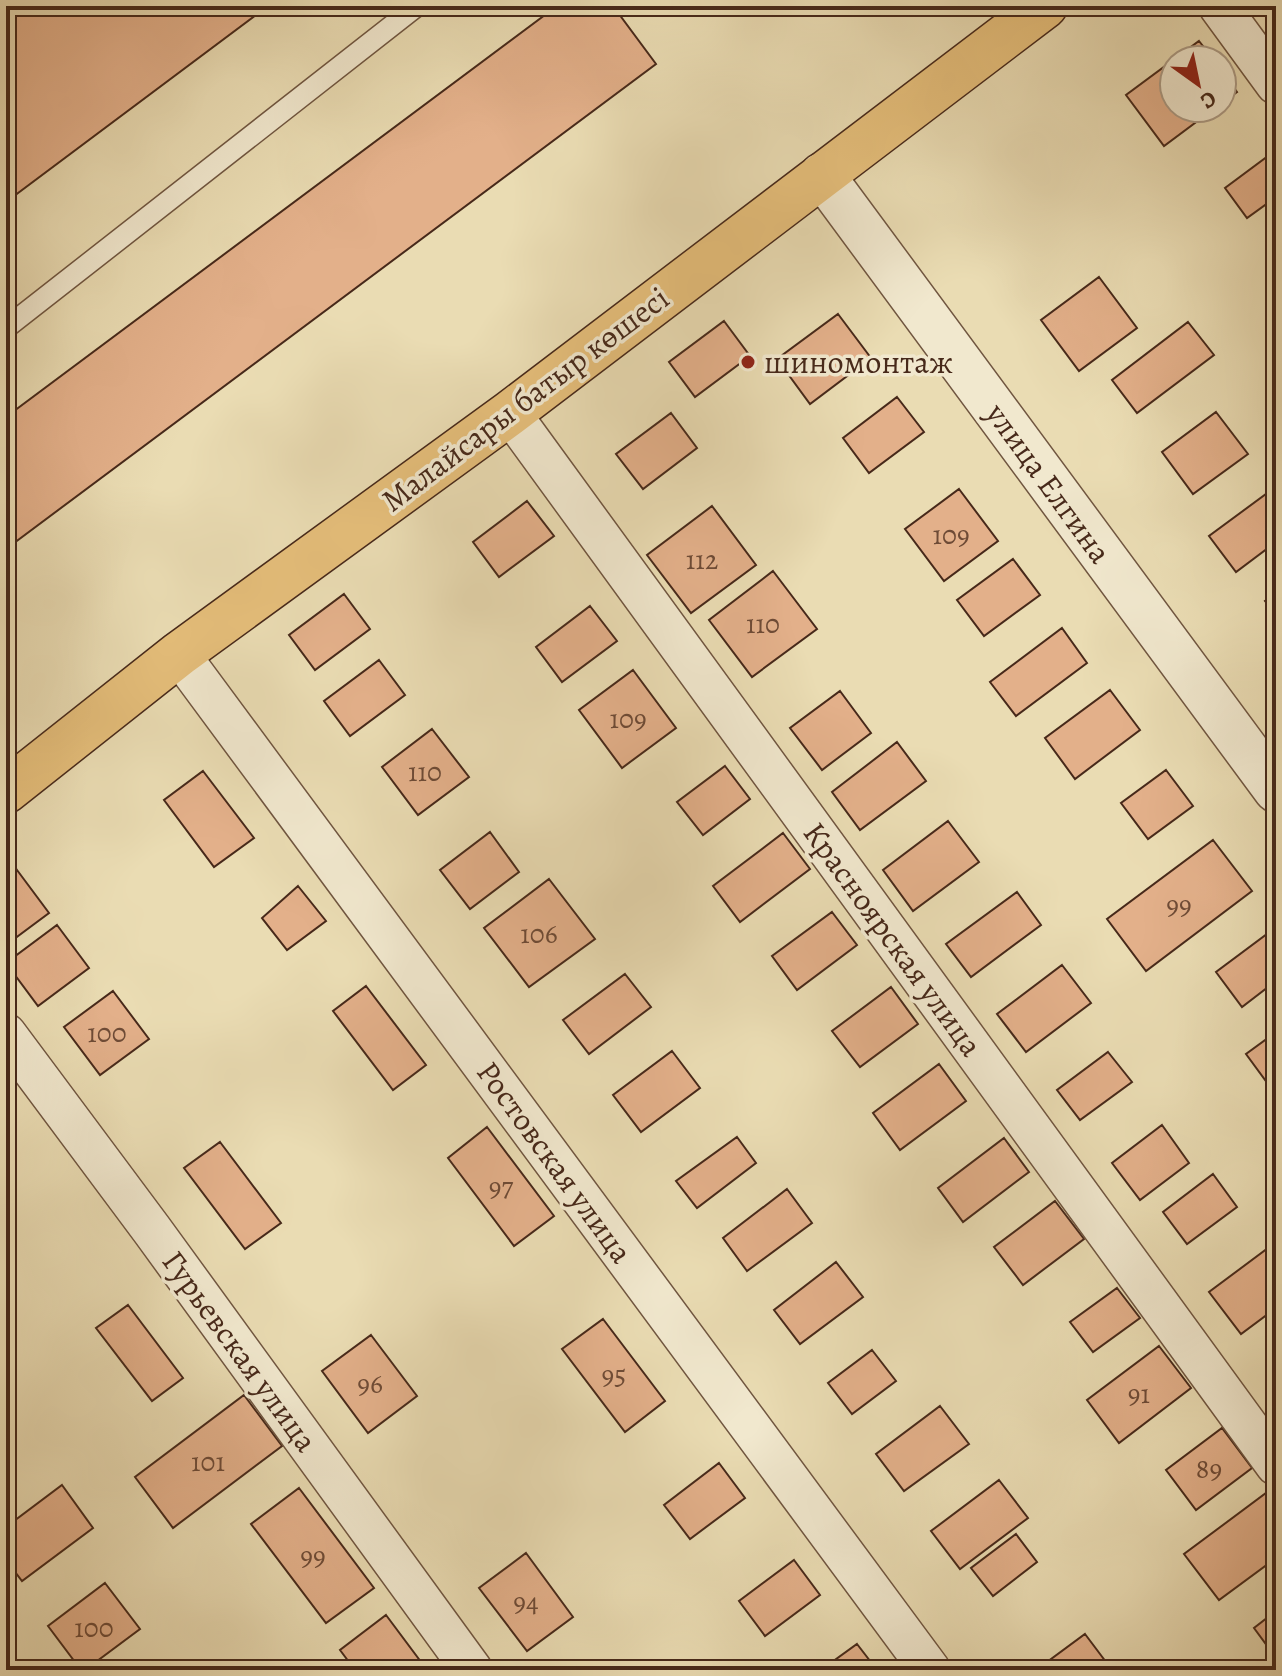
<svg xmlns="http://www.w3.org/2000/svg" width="1282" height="1676" font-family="Alegreya,serif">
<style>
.building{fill:#e3b08a;stroke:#47291a;stroke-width:2}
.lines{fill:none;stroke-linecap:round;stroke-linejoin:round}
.service-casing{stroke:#705640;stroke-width:23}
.minor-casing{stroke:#705640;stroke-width:43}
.tertiary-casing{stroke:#705640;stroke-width:47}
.primary-casing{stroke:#47291a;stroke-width:47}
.service{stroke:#f1e8ce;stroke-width:20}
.minor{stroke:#f1e8ce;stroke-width:40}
.tertiary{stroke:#f1e8ce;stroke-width:44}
.primary{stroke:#e5be7a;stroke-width:44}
.poi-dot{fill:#8f2418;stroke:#f1e8ce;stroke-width:3}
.labels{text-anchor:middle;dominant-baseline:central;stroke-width:7;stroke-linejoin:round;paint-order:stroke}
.number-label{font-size:28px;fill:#6e4b36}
.poi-label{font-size:32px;fill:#47291a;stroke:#f1e8ce;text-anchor:start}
.street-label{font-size:32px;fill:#47291a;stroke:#f1e8ce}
</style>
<rect width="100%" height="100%" fill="#eadcb3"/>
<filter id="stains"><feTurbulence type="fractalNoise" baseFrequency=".0025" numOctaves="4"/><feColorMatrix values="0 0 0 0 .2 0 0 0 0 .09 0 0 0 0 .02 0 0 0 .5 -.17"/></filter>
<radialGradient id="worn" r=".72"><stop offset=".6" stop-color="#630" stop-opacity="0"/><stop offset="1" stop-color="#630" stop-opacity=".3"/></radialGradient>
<!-- building -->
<path class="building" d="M 6,6 L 268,6 L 6,202 Z
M 557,6 L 613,6 L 656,64 L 6,549 L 6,417 Z
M 1199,41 L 1214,60 L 1174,60 L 1174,108 L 1215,108 L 1164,146 L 1126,95 Z
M 1222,71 L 1237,92 L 1222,103 Z
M 1276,150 L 1276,197 L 1247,218 L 1225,188 Z
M 1099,277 L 1137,328 L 1079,371 L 1041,320 Z
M 838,314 L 871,358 L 810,404 L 777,359 Z
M 724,321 L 750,356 L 695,397 L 669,362 Z
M 1188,322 L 1214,355 L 1137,413 L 1112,380 Z
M 897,397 L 924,432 L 869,473 L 843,438 Z
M 1216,412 L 1248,454 L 1193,494 L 1162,452 Z
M 671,413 L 697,448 L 643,489 L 616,454 Z
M 1274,488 L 1276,491 L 1276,542 L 1236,572 L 1209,536 Z
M 959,489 L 998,541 L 944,581 L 905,529 Z
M 527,501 L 554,536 L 499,577 L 473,542 Z
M 712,506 L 756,565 L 691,613 L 647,555 Z
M 1013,559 L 1040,595 L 984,636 L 957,600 Z
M 773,571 L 817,629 L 752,677 L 709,620 Z
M 1276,593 L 1276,615 L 1265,601 Z
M 344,594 L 370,629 L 315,670 L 289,635 Z
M 590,606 L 617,641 L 562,682 L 536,647 Z
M 1062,628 L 1087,663 L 1016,716 L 990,682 Z
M 379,660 L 405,695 L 350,736 L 324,701 Z
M 633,670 L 676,728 L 622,768 L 579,710 Z
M 1110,690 L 1140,730 L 1075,779 L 1045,738 Z
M 840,691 L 871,733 L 822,770 L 790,728 Z
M 432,729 L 469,777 L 418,815 L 382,767 Z
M 897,742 L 926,781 L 860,830 L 832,792 Z
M 725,766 L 750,799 L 703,835 L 677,802 Z
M 1166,770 L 1193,806 L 1148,839 L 1121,803 Z
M 203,771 L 254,838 L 214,867 L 164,800 Z
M 948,821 L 979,862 L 913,911 L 883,870 Z
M 490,832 L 519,872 L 470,909 L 440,870 Z
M 783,833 L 810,869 L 740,922 L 713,886 Z
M 1213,840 L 1252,891 L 1146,971 L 1107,919 Z
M 17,870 L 49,913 L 6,945 L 6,878 Z
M 549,879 L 595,939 L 529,987 L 484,928 Z
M 298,886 L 326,921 L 287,950 L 262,918 Z
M 1017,892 L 1041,925 L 971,977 L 946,944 Z
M 832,912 L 857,945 L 797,990 L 772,956 Z
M 57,925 L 89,968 L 38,1006 L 6,963 Z
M 1271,931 L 1276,938 L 1276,981 L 1242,1007 L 1216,972 Z
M 1062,965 L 1091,1003 L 1026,1052 L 997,1014 Z
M 625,974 L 651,1007 L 589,1054 L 563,1020 Z
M 366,986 L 426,1065 L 393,1090 L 333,1011 Z
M 891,987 L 918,1024 L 860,1067 L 832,1031 Z
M 113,991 L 149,1039 L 100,1075 L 64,1027 Z
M 1276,1032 L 1276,1084 L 1271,1088 L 1246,1054 Z
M 672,1051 L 700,1088 L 641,1132 L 613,1095 Z
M 1108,1052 L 1132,1082 L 1080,1120 L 1057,1090 Z
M 939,1064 L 966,1101 L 900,1150 L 873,1113 Z
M 1162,1125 L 1189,1163 L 1140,1200 L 1112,1163 Z
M 487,1127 L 554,1216 L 514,1246 L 448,1158 Z
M 737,1137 L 756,1163 L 697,1208 L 676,1181 Z
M 1004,1138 L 1029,1172 L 963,1222 L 938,1188 Z
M 220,1142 L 281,1223 L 245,1249 L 184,1168 Z
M 1213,1174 L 1237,1207 L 1187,1244 L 1163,1212 Z
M 787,1189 L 812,1223 L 747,1271 L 723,1238 Z
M 1055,1201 L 1084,1239 L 1023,1285 L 994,1247 Z
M 1276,1242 L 1276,1308 L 1241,1334 L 1209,1292 Z
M 836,1262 L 863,1297 L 800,1344 L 774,1310 Z
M 1117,1288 L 1140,1318 L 1093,1352 L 1070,1322 Z
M 128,1305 L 183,1378 L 152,1401 L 96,1328 Z
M 603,1319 L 665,1401 L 625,1432 L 562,1349 Z
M 371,1335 L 417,1396 L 368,1433 L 322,1371 Z
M 1159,1346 L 1191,1388 L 1119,1443 L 1087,1400 Z
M 872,1350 L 896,1381 L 852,1414 L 828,1383 Z
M 244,1395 L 282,1446 L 173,1528 L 135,1477 Z
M 940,1406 L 969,1444 L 904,1491 L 876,1454 Z
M 1222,1428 L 1252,1468 L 1196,1510 L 1166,1470 Z
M 719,1463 L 745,1498 L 690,1539 L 664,1505 Z
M 999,1480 L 1028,1518 L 960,1569 L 931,1531 Z
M 62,1485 L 93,1528 L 22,1581 L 6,1560 L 6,1527 Z
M 299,1488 L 374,1588 L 326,1623 L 251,1524 Z
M 1266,1493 L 1276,1507 L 1276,1558 L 1219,1600 L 1184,1554 Z
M 1016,1534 L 1037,1562 L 993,1596 L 971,1568 Z
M 526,1553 L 573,1617 L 527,1651 L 479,1588 Z
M 794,1560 L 820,1595 L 765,1636 L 739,1601 Z
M 105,1583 L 140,1629 L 85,1670 L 81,1670 L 48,1626 Z
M 1276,1611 L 1276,1658 L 1254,1628 Z
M 386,1615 L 427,1670 L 355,1670 L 340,1650 Z
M 1085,1634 L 1112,1670 L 1047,1670 L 1043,1665 Z
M 857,1644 L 877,1670 L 821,1670 Z"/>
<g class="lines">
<!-- service casing -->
<g class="service-casing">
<path id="service" d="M 6,328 L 417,6"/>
</g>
<!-- minor casing -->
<g class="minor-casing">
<path id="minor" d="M 1219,6 L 1276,84
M 510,413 L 1276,1465
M 179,654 L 930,1670
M 6,1034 L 152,1230 L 472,1670"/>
</g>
<!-- tertiary casing -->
<g class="tertiary-casing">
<path id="tertiary" d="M 822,175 L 1276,790"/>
</g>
<!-- primary casing -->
<g class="primary-casing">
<path id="primary" d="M 6,791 L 179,654 L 510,413 L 1045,6"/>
</g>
<!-- service -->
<use href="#service" class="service"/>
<!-- minor -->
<use href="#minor" class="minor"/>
<!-- tertiary -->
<use href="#tertiary" class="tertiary"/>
<!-- primary -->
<use href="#primary" class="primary"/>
</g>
<!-- markers -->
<circle class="poi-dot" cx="748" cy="362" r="8"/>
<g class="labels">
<!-- number labels -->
<g class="number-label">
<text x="951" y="535">109</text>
<text x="702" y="560">112</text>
<text x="763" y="624">110</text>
<text x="628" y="719">109</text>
<text x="425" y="772">110</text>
<text x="1179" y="905">99</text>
<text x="539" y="934">106</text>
<text x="107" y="1033">100</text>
<text x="501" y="1187">97</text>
<text x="614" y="1375">95</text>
<text x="370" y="1384">96</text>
<text x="1139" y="1394">91</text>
<text x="208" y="1462">101</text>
<text x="1209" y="1469">89</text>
<text x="313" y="1556">99</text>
<text x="526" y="1602">94</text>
<text x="94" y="1628">100</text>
</g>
<!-- poi labels -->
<g class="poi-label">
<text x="764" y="362">шиномонтаж</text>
</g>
<!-- street labels -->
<g class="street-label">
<text transform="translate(525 399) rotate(-37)">Малайсары батыр көшесі</text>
<text transform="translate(1049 483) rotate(54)">улица Елгина</text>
<text transform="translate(893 939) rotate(54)">Красноярская улица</text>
<text transform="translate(555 1162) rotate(54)">Ростовская улица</text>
<text transform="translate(240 1351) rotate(54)">Гурьевская улица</text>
</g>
</g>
<!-- margin -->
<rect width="1282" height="1676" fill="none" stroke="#eadcb3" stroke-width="32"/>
<rect x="8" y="8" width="1266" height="1660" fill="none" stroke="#47291a" stroke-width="4"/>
<rect x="16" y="16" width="1250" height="1644" fill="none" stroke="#47291a" stroke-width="2"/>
<!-- north arrow -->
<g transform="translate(1198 84) rotate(147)"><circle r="38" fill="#f1e8ce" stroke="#ad9c86" stroke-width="2"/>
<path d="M0-6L14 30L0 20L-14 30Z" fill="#8f2418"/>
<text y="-12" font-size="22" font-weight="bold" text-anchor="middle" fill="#47291a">С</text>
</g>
<rect width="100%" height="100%" filter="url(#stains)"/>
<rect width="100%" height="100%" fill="url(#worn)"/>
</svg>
